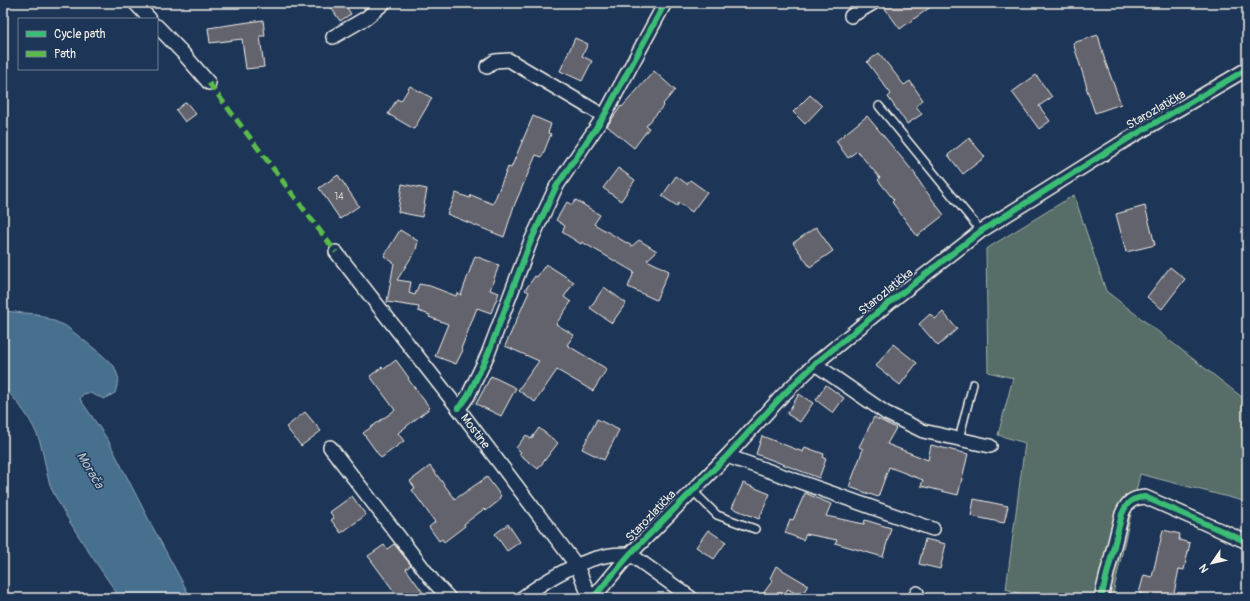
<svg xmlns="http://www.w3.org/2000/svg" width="1250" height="601" font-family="Pangolin,sans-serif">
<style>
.green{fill:#566d68;stroke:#a5afa8}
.water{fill:#476f8f;stroke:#8ca3b3}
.building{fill:#64636e;stroke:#f4f1e8}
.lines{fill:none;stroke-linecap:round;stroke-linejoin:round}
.lane-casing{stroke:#f4f1e8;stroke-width:10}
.street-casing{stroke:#f4f1e8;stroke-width:16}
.lane{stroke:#1d3557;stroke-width:7}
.street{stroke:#1d3557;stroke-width:13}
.quiet{stroke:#5cbc4b;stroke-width:5;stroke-dasharray:10 5;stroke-linecap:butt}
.cycleway-casing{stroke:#1d3557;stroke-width:8}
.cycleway{stroke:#3abd76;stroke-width:6}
.labels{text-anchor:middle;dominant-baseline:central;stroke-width:3;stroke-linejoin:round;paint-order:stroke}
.number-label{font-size:10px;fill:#d0ceca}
.street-label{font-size:12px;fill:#f4f1e8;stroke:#1d3557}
.water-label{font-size:13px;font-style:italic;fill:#b7c4c9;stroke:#1d3557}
</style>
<rect width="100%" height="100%" fill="#1d3557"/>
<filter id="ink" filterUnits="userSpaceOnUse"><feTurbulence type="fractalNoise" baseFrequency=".025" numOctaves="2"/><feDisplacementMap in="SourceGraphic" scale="8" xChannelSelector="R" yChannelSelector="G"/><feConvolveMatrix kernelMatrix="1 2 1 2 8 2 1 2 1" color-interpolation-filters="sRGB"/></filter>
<g filter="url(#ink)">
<!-- green -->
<path class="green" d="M 1074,195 L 1106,291 L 1247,401 L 1247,502 L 1140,474 L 1112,598 L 1032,598 L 1006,589 L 1025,443 L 998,435 L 1013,378 L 988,372 L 986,249 Z"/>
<!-- water -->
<path class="water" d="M 3,311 L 37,314 L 66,326 L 101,354 L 114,366 L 119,379 L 115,393 L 104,399 L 90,393 L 83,394 L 80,399 L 108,440 L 151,524 L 191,598 L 120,598 C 97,564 72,529 53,492 C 46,478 45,458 40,442 C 33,422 19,402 3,387 Z"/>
<!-- building -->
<path class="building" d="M 328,3 L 344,3 L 351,14 L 340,21 Z
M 881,3 L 936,3 L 900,29 Z
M 263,20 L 265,36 L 260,36 L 264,67 L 246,69 L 242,39 L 210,43 L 208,28 Z
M 1098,35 L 1105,61 L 1121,104 L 1095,113 L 1086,87 L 1087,87 L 1073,43 Z
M 575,38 L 588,44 L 582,56 L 592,61 L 582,81 L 560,71 Z
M 879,53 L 904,85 L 910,81 L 923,100 L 916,106 L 922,114 L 907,124 L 888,97 L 891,94 L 867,62 Z
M 654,71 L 675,90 L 663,104 L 664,105 L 646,126 L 649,128 L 634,148 L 607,126 L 621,106 L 622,107 Z
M 1036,75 L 1052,97 L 1039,106 L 1050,121 L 1039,129 L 1012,92 Z
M 410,86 L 432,98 L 414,129 L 388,114 L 397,99 L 401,101 Z
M 810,95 L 822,106 L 805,124 L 793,112 Z
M 186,102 L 196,114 L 185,122 L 176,110 Z
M 533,116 L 551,124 L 548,133 L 551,134 L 542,157 L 536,155 L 514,206 L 504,237 L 447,214 L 456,193 L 470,198 L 471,195 L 493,204 L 508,167 L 511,168 Z
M 867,116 L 916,175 L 915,175 L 923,187 L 944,215 L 917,236 L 892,202 L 894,200 L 878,180 L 880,178 L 857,151 L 848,158 L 836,141 Z
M 969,138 L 985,157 L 963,174 L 948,155 Z
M 618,168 L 635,180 L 621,201 L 603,188 Z
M 338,175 L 359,206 L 340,219 L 319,188 Z
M 676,176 L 687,184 L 690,180 L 707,192 L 692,212 L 679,203 L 677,206 L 662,196 Z
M 402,184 L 427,189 L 422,217 L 398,212 Z
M 576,200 L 600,215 L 594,224 L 632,246 L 639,240 L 657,251 L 647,260 L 669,271 L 656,300 L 628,287 L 634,272 L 582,242 L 581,244 L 562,232 L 565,226 L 556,220 L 567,202 L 572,205 Z
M 1145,206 L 1155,245 L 1126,252 L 1116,214 Z
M 816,227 L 833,251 L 810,267 L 793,243 Z
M 400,230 L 418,241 L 416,250 L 397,280 L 411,282 L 409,293 L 415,295 L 419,284 L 430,286 L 456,296 L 457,293 L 461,295 L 475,256 L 499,265 L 490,290 L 499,293 L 491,313 L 477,308 L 461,349 L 463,350 L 456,364 L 435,356 L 448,324 L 429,317 L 430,315 L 418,311 L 419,307 L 387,302 L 394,263 L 384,256 Z
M 546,264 L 574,282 L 564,297 L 571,302 L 556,324 L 574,335 L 567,345 L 607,369 L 593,391 L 557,370 L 535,402 L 518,390 L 539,361 L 505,346 L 529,292 L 525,290 L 535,276 L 537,277 Z
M 1170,267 L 1185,279 L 1162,309 L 1147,297 Z
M 604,287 L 626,303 L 612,323 L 590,308 Z
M 943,312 L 957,329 L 938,346 L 919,324 L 930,314 L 935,319 Z
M 893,344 L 917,363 L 900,385 L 876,366 Z
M 396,360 L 409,378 L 408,379 L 430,408 L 398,433 L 404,441 L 381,458 L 363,433 L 395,410 L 370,376 L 382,367 L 384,369 Z
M 491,376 L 516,388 L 501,416 L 476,404 Z
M 826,385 L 844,398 L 833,413 L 816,400 Z
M 799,394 L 813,403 L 800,422 L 787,414 Z
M 305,412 L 321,431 L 301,446 L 286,427 Z
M 874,417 L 896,428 L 887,444 L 928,460 L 931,445 L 968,454 L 958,495 L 921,486 L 923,480 L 889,467 L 878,497 L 849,487 L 863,449 L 859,447 Z
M 597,419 L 619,430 L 604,460 L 582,449 Z
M 539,428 L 558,443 L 538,469 L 519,454 L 521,452 L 516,448 L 526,435 L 531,439 Z
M 762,436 L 803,452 L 805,447 L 824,454 L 823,458 L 826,459 L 819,478 L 756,454 Z
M 430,466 L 455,499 L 487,477 L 501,496 L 499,498 L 500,500 L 486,511 L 484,509 L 464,524 L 465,526 L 444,542 L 442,539 L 439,541 L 429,527 L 435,522 L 412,490 L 415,488 L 410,481 Z
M 743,483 L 770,494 L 759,519 L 732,508 Z
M 805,493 L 831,504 L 826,516 L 864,524 L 865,520 L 891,528 L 883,557 L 835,543 L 837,540 L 806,534 L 803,540 L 785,533 L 790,519 L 793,520 Z
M 352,496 L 366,515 L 341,533 L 331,520 L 334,518 L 330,512 Z
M 974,499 L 1008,506 L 1004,523 L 971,516 Z
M 508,524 L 520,542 L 507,551 L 495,534 Z
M 708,530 L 726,542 L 714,559 L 696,547 Z
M 1163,530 L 1180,534 L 1179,540 L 1190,543 L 1184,570 L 1179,569 L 1173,598 L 1160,598 L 1139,593 L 1144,575 L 1152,577 Z
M 925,539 L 946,544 L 940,569 L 919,564 Z
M 394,544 L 411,565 L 406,569 L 427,598 L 399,598 L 368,556 L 384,545 L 387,549 Z
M 776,566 L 808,585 L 801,597 L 788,589 L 781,598 L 760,598 L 773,580 L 770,578 Z"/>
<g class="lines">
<!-- lane casing -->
<g class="lane-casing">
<path id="lane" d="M 879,106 L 981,231
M 959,439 L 973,384
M 692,490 L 717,515 L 755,529"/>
</g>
<!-- street casing -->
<g class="street-casing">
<g id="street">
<path d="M 135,3 L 150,19"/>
<path d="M 851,16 L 873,3"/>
<path d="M 157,26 L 182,52 L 209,83"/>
<path d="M 333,37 L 366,18 L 384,3"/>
<path d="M 487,67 L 495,61 L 509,60 L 604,116"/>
<path id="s1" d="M 336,252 L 458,408 L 577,566 L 590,598"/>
<path d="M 815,364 L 886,413 L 923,431 L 990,446"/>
<path d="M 458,408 L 463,403 L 468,396 L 488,354 L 530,243 L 556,187 L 604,116 L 665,3"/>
<path d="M 330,447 L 433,581 L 449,598"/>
<path d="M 727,456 L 933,529"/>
<path d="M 522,598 C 546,580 575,562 605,556 C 613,554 622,554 630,554 L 691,598"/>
<path d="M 593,598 L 630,554 L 727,456 L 783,395 L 815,364 L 889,303 L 981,231 L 1126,140 L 1247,69"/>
<path d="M 915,598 L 917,593"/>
<path d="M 1101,598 L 1122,514 C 1127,502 1132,498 1145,497 L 1247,542"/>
</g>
</g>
<!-- lane -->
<use href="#lane" class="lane"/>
<!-- street -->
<use href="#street" class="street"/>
<!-- quiet -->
<path class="quiet" d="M 209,83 L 336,252"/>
<!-- cycleway casing -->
<g class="cycleway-casing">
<path id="cycleway" d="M 458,408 L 463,403 L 468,396 L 488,354 L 530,243 L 556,187 L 604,116 L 665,3
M 593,598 L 630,554 L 727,456 L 783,395 L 815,364 L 889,303 L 981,231 L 1126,140 L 1247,69
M 1101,598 L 1122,514 C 1127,502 1132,498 1145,497 L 1247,542"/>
</g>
<!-- cycleway -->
<use href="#cycleway" class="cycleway"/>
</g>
</g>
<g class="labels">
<!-- number labels -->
<g class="number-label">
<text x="339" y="197">14</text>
</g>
<!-- street labels -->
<g class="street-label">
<text transform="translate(1156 110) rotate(-30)">Starozlatička</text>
<text transform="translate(886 292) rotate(-39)">Starozlatička</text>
<text stroke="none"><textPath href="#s1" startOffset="227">Mostine</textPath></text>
<text transform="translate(651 516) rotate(-46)">Starozlatička</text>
</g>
<!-- water labels -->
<g class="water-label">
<text transform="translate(90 470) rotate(59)">Morača</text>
</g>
</g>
<!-- margin -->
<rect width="1250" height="601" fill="none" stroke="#1d3557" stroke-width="16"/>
<rect x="8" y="8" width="1234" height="585" fill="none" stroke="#f4f1e8" stroke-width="1.5" filter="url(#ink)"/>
<!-- legend -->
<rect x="18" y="18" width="140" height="52" fill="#1d3557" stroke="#738091"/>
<rect x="26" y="31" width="20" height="6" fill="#3abd76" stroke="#738091"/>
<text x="54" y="38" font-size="12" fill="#f4f1e8">Cycle path</text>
<rect x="26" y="51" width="20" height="6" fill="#5cbc4b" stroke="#738091"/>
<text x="54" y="58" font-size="12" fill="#f4f1e8">Path</text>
<!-- north arrow -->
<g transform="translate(1212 563) rotate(236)" stroke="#1d3557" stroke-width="3" paint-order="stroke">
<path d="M0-3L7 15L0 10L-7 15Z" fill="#f4f1e8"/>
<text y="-6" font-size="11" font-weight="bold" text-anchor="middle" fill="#f4f1e8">N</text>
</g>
</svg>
